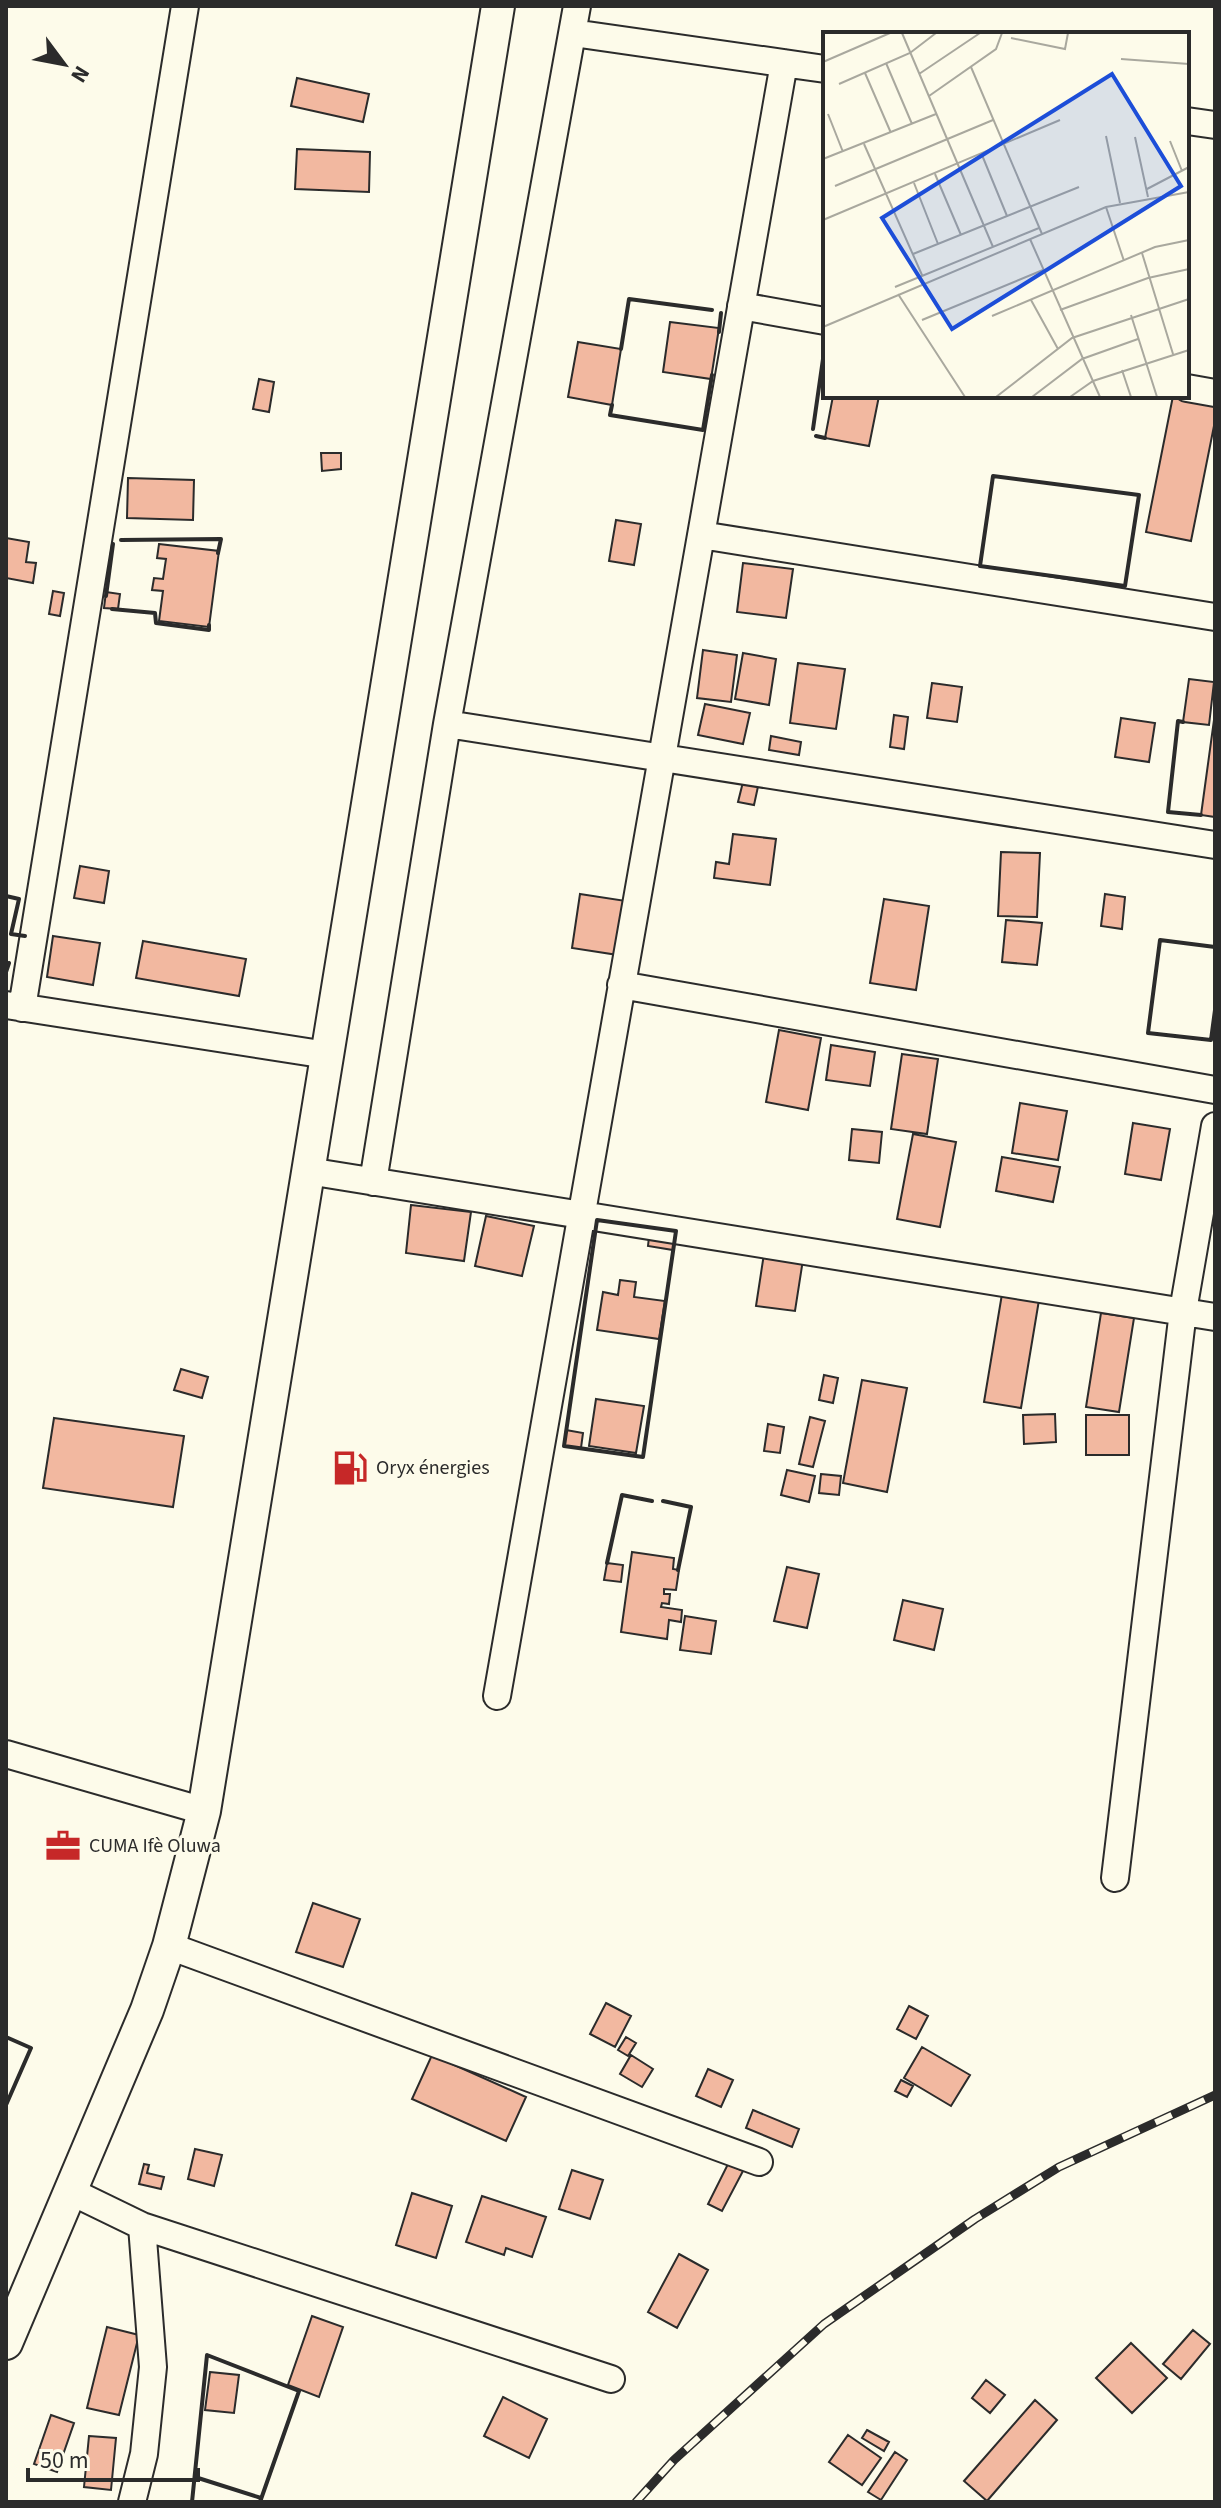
<svg xmlns="http://www.w3.org/2000/svg" width="1221" height="2508" font-family="'Source Sans 3',sans-serif">
<style>
.building{fill:#f2b8a0;stroke:#2b2b2b;stroke-width:2}
.lines{fill:none;stroke-linecap:round;stroke-linejoin:round}
.minor-casing{stroke:#2b2b2b;stroke-width:30}
.major-casing{stroke:#2b2b2b;stroke-width:36}
.minor{stroke:#fdfbea;stroke-width:26}
.major{stroke:#fdfbea;stroke-width:32}
.rail-casing{stroke:#2b2b2b;stroke-width:9}
.rail{stroke:#fdfbea;stroke-width:6;stroke-dasharray:18;stroke-linecap:butt}
.wall{stroke:#2b2b2b;stroke-width:4}
.labels{text-anchor:middle;dominant-baseline:central;stroke-width:6;stroke-linejoin:round;paint-order:stroke}
.poi-label{font-size:20px;fill:#2b2b2b;stroke:#fdfbea;text-anchor:start}
.inset-road{fill:none;stroke:#a9a89e;stroke-width:2}
.view{fill:#1d4ed8;fill-opacity:0.15;stroke:#1d4ed8;stroke-width:4}
.inset-edge{fill:none;stroke:#2b2b2b;stroke-width:4}
</style>
<rect width="100%" height="100%" fill="#fdfbea"/>
<!-- building -->
<path class="building" d="M 297,78 L 369,94 L 363,122 L 291,106 Z
M 297,149 L 370,152 L 369,192 L 295,189 Z
M 670,322 L 719,328 L 711,379 L 663,372 Z
M 578,342 L 621,349 L 612,405 L 568,397 Z
M 259,379 L 274,382 L 269,412 L 253,409 Z
M 833,396 L 879,396 L 869,446 L 825,438 Z
M 1173,396 L 1215,404 L 1215,421 L 1191,541 L 1146,532 Z
M 321,453 L 341,453 L 341,469 L 322,471 Z
M 128,478 L 194,480 L 193,520 L 127,518 Z
M 616,520 L 641,524 L 634,565 L 609,561 Z
M 6,538 L 29,542 L 26,562 L 36,563 L 33,583 L 6,578 Z
M 159,544 L 219,551 L 209,627 L 159,621 L 163,591 L 152,590 L 154,578 L 163,579 L 166,559 L 157,558 Z
M 743,563 L 793,569 L 786,618 L 737,612 Z
M 53,591 L 64,593 L 60,616 L 49,614 Z
M 106,592 L 120,594 L 118,609 L 104,608 Z
M 703,650 L 737,655 L 731,702 L 697,698 Z
M 743,653 L 776,659 L 769,705 L 735,699 Z
M 798,663 L 845,669 L 836,729 L 790,723 Z
M 1189,679 L 1214,682 L 1209,725 L 1183,722 Z
M 932,683 L 962,687 L 957,722 L 927,718 Z
M 705,704 L 750,713 L 743,744 L 698,735 Z
M 894,715 L 908,717 L 904,749 L 890,747 Z
M 1121,718 L 1155,723 L 1149,762 L 1115,757 Z
M 1214,720 L 1215,721 L 1215,817 L 1201,815 Z
M 771,736 L 801,742 L 799,755 L 769,750 Z
M 744,778 L 759,782 L 754,805 L 738,802 Z
M 733,834 L 776,839 L 770,885 L 714,878 L 716,862 L 729,864 Z
M 1001,852 L 1040,853 L 1037,917 L 998,916 Z
M 80,866 L 109,871 L 104,903 L 74,898 Z
M 580,894 L 626,901 L 618,955 L 572,948 Z
M 1105,894 L 1125,897 L 1122,929 L 1101,926 Z
M 884,899 L 929,906 L 916,990 L 870,983 Z
M 1006,920 L 1042,923 L 1037,965 L 1002,962 Z
M 53,936 L 100,943 L 93,985 L 47,977 Z
M 143,941 L 246,959 L 239,996 L 136,978 Z
M 779,1030 L 821,1038 L 808,1110 L 766,1102 Z
M 831,1045 L 875,1052 L 870,1086 L 826,1080 Z
M 902,1054 L 938,1059 L 927,1134 L 891,1129 Z
M 1020,1103 L 1067,1111 L 1058,1160 L 1012,1153 Z
M 1133,1123 L 1170,1129 L 1161,1180 L 1125,1174 Z
M 852,1129 L 882,1132 L 879,1163 L 849,1160 Z
M 913,1134 L 956,1142 L 940,1227 L 897,1219 Z
M 1002,1157 L 1060,1167 L 1053,1202 L 996,1191 Z
M 411,1205 L 471,1212 L 464,1261 L 406,1253 Z
M 486,1216 L 534,1226 L 522,1276 L 475,1266 Z
M 650,1228 L 676,1231 L 673,1250 L 648,1246 Z
M 765,1247 L 804,1253 L 795,1311 L 756,1306 Z
M 620,1280 L 636,1282 L 634,1297 L 665,1301 L 659,1339 L 597,1330 L 603,1292 L 618,1295 Z
M 1003,1288 L 1040,1294 L 1021,1408 L 984,1402 Z
M 1101,1313 L 1134,1318 L 1119,1412 L 1086,1407 Z
M 181,1369 L 208,1377 L 202,1398 L 174,1390 Z
M 824,1375 L 838,1378 L 833,1403 L 819,1400 Z
M 862,1380 L 907,1388 L 887,1492 L 843,1483 Z
M 596,1399 L 644,1406 L 636,1453 L 589,1446 Z
M 1055,1414 L 1056,1442 L 1024,1444 L 1023,1415 Z
M 1086,1415 L 1129,1415 L 1129,1455 L 1086,1455 Z
M 810,1417 L 825,1421 L 813,1467 L 799,1464 Z
M 54,1418 L 184,1436 L 173,1507 L 43,1488 Z
M 768,1424 L 784,1427 L 780,1453 L 764,1451 Z
M 566,1430 L 583,1433 L 581,1448 L 564,1446 Z
M 787,1470 L 815,1476 L 809,1502 L 781,1495 Z
M 821,1474 L 841,1476 L 839,1495 L 819,1493 Z
M 632,1552 L 674,1558 L 673,1569 L 679,1570 L 676,1590 L 664,1589 L 664,1594 L 670,1594 L 669,1604 L 662,1603 L 661,1607 L 682,1610 L 681,1622 L 669,1620 L 667,1639 L 621,1632 Z
M 607,1563 L 623,1565 L 621,1582 L 604,1580 Z
M 787,1567 L 819,1574 L 807,1628 L 774,1621 Z
M 903,1600 L 943,1609 L 934,1650 L 894,1640 Z
M 685,1616 L 716,1621 L 711,1654 L 680,1650 Z
M 313,1903 L 360,1919 L 343,1967 L 296,1952 Z
M 606,2003 L 631,2016 L 615,2047 L 590,2034 Z
M 909,2006 L 928,2016 L 916,2039 L 897,2029 Z
M 626,2037 L 636,2043 L 628,2056 L 618,2050 Z
M 922,2047 L 970,2075 L 951,2106 L 904,2078 Z
M 432,2055 L 526,2097 L 506,2141 L 412,2099 Z
M 631,2055 L 653,2069 L 642,2087 L 620,2074 Z
M 708,2069 L 733,2080 L 721,2107 L 696,2096 Z
M 901,2080 L 913,2086 L 907,2097 L 895,2091 Z
M 753,2110 L 799,2129 L 792,2147 L 746,2128 Z
M 195,2149 L 222,2155 L 214,2186 L 188,2179 Z
M 144,2164 L 149,2165 L 147,2173 L 164,2177 L 161,2189 L 139,2184 Z
M 728,2164 L 743,2171 L 722,2211 L 708,2204 Z
M 572,2170 L 603,2180 L 590,2219 L 559,2209 Z
M 412,2193 L 452,2206 L 436,2258 L 396,2245 Z
M 482,2196 L 546,2217 L 532,2257 L 506,2248 L 504,2255 L 466,2242 Z
M 679,2254 L 708,2270 L 677,2328 L 648,2312 Z
M 312,2316 L 343,2327 L 319,2397 L 288,2385 Z
M 107,2327 L 139,2335 L 119,2415 L 87,2408 Z
M 1193,2330 L 1210,2344 L 1181,2379 L 1163,2364 Z
M 1131,2343 L 1167,2378 L 1132,2413 L 1096,2378 Z
M 210,2372 L 239,2375 L 234,2413 L 205,2410 Z
M 986,2380 L 1005,2395 L 990,2413 L 972,2398 Z
M 503,2397 L 547,2419 L 529,2458 L 484,2436 Z
M 1035,2400 L 1057,2420 L 987,2501 L 964,2481 Z
M 51,2415 L 74,2423 L 57,2472 L 34,2464 Z
M 867,2430 L 889,2442 L 884,2451 L 862,2438 Z
M 848,2435 L 881,2458 L 862,2485 L 829,2462 Z
M 89,2436 L 116,2438 L 111,2490 L 84,2487 Z
M 895,2452 L 907,2460 L 881,2500 L 868,2492 Z"/>
<g class="lines">
<!-- minor casing -->
<g class="minor-casing">
<path id="minor" d="M 573,33 L 825,69
M 1187,121 L 1215,125
M 741,306 L 825,321
M 1187,388 L 1215,393
M 701,535 L 1215,617
M 447,724 L 1215,845
M 621,985 L 1215,1090
M 6,1005 L 327,1055
M 22,1008 L 185,6
M 308,1171 L 1215,1317
M 373,1182 L 447,724 L 577,6
M 497,1696 L 784,63
M 6,1754 L 204,1811
M 1115,1878 L 1183,1311 L 1215,1126
M 169,1946 L 759,2162
M 72,2192 L 142,2226 L 611,2379
M 132,2502 L 144,2454 L 153,2367 L 142,2226"/>
</g>
<!-- major casing -->
<g class="major-casing">
<path id="major" d="M 6,2343 L 147,2010 L 169,1946 L 204,1811 L 498,6"/>
</g>
<!-- minor -->
<use href="#minor" class="minor"/>
<!-- major -->
<use href="#major" class="major"/>
<!-- rail casing -->
<g class="rail-casing">
<path id="rail" d="M 636,2502 L 674,2460 L 824,2324 L 975,2219 L 1059,2167 L 1215,2095"/>
</g>
<!-- rail -->
<use href="#rail" class="rail"/>
<!-- wall -->
<path class="wall" d="M 719,332 L 721,313
M 621,349 L 629,299 L 712,310
M 612,405 L 610,415 L 703,430 L 712,375
M 813,429 L 825,345
M 816,436 L 825,438
M 993,476 L 1139,495 L 1125,586 L 980,566 Z
M 121,540 L 221,539 L 218,553
M 106,596 L 113,544
M 112,609 L 155,613 L 156,623 L 209,630 L 209,625
M 1183,722 L 1178,721 L 1168,812 L 1201,815
M 6,896 L 19,899 L 11,934 L 25,936
M 1215,947 L 1160,940 L 1148,1033 L 1211,1040 L 1215,1010
M 6,972 L 9,963
M 597,1220 L 676,1231 L 643,1457 L 564,1446 Z
M 663,1501 L 691,1507 L 678,1570
M 607,1563 L 622,1495 L 652,1501
M 6,2037 L 31,2048 L 6,2105
M 195,2477 L 261,2498
M 192,2502 L 207,2355 L 299,2391 L 260,2502"/>
</g>
<!-- icons -->
<defs>
<g id="fuel-bare" transform="scale(2.76)"><path d="M-5.5-6h7V0h2V4h1.3V-2.5L3-4.5l.8-.8L6-3V5H2.5V1h-1V6h-7ZM-4.2-4.7v3.2H.2V-4.7Z" fill="#c62828" stroke="#fdfbea" stroke-width="2.5" paint-order="stroke"/></g>
<g id="office-bare" transform="scale(2.76)"><path d="M-6-3h4V-5.5h4V-3h4V5H-6ZM-1-4.5V-3h2v-1.5ZM-6 0V1H6V0Z" fill="#c62828" stroke="#fdfbea" stroke-width="2.5" paint-order="stroke"/></g>
</defs>
<g fill-rule="evenodd">
<use href="#fuel-bare" x="350" y="1468"/>
<use href="#office-bare" x="63" y="1846"/>
</g>
<g class="labels">
<!-- poi labels -->
<g class="poi-label">
<text x="376" y="1468">Oryx énergies</text>
<text x="89" y="1846">CUMA Ifè Oluwa</text>
</g>
</g>
<!-- overview -->
<g transform="translate(823 32)">
<rect width="366" height="366" fill="#fdfbea"/>
<path class="inset-road" d="M 79,1 L 170,215M 188,6 L 242,17 L 245,1M 298,27 L 366,32M 0,30 L 67,1M 63,31 L 89,92M 148,35 L 219,202M 42,41 L 68,101M 96,42 L 157,1M 16,52 L 87,21 L 113,1M 106,64 L 173,17 L 179,1M 5,82 L 20,120M 283,104 L 297,171M 312,105 L 325,165M 347,109 L 359,139M 41,112 L 99,243M 159,123 L 184,184M 0,127 L 113,82M 112,142 L 138,203M 91,151 L 115,212M 12,154 L 170,88M 324,157 L 366,135M 283,175 L 301,229M 0,188 L 237,88M 207,207 L 277,365M 319,221 L 350,322M 90,222 L 256,155M 72,255 L 216,196M 75,262 L 142,365M 208,268 L 235,317M 237,278 L 325,246 L 366,237M 308,283 L 334,365M 169,284 L 332,215 L 366,208M 99,288 L 220,238M 0,295 L 283,175 L 366,160M 299,338 L 308,365M 173,365 L 249,306 L 366,267M 209,365 L 259,327 L 315,307M 247,365 L 270,349 L 366,318"/>
<path class="view" d="M 289,42 L 358,154 L 129,297 L 59,186 Z"/>
<rect width="366" height="366" class="inset-edge"/>
</g>
<!-- border -->
<rect width="1221" height="2508" fill="none" stroke="#2b2b2b" stroke-width="16"/>
<!-- north arrow -->
<g transform="translate(64 64) rotate(122)" stroke="#fdfbea" stroke-width="6" paint-order="stroke">
<path d="M0-6L14 30L0 20L-14 30Z" fill="#2b2b2b"/>
<text y="-12" font-size="22" font-weight="bold" text-anchor="middle" fill="#2b2b2b">N</text>
</g>
<!-- scale -->
<path d="M28 2468v12h170v-12" fill="none" stroke="#2b2b2b" stroke-width="4"/>
<text x="40" y="2468" font-size="24" fill="#2b2b2b" stroke="#fdfbea" stroke-width="6" paint-order="stroke">50 m</text>
</svg>
